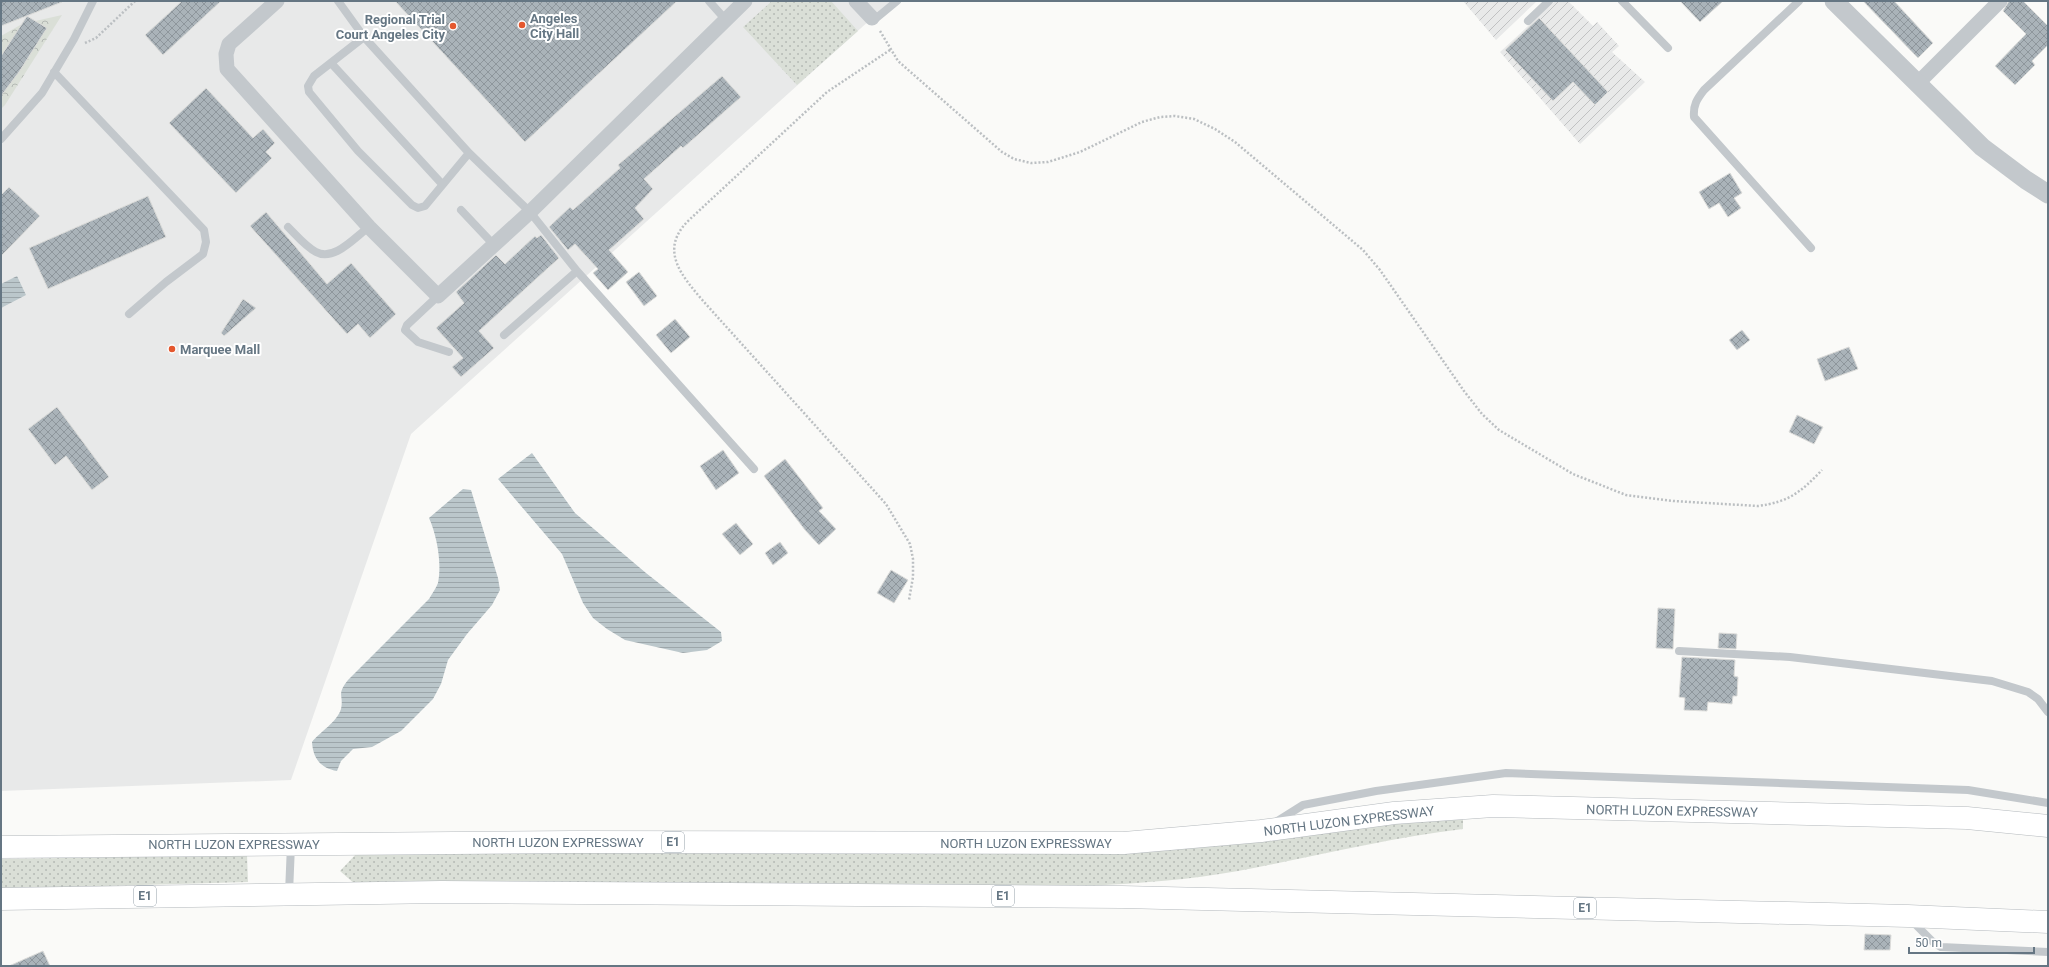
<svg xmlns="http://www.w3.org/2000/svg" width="2049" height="967" font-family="Roboto,sans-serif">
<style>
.built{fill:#e8e9e9}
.industrial{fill:url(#industrial-furrows)}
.grass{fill:url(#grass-dots)}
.park{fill:url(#park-crowns)}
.water{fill:url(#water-rules)}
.building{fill:url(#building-cross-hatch);stroke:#dcdcda}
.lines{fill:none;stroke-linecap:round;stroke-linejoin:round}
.motorway-casing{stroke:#b4b9bd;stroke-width:23}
.path{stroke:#bbbfc2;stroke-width:2.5;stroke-dasharray:2 2;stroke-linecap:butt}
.service{stroke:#c3c8cc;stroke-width:8}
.minor{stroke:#c3c8cc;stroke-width:15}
.tertiary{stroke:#c3c8cc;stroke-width:19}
.motorway{stroke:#fff;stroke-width:22}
.poi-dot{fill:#e4572e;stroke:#fff;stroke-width:1.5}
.labels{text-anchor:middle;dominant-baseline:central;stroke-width:4;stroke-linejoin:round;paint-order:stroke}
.shield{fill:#fff;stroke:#939fa8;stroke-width:1}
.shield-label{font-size:12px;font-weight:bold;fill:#657683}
.poi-label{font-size:13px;font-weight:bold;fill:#657683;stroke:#fff;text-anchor:start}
.street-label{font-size:13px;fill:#657683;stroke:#fff}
</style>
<defs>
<pattern id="industrial-furrows" width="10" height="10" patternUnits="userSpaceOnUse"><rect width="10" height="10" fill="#e8e9e9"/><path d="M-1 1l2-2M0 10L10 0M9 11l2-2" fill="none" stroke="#c0c1c2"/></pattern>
<pattern id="grass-dots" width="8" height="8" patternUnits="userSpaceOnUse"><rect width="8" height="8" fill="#dadfd7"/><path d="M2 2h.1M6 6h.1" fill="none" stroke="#b4b9b4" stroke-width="1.8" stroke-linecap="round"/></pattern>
<pattern id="park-crowns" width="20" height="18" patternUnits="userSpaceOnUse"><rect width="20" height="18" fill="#dadfd7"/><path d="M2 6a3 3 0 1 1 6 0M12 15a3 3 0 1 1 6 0" fill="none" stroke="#b4b9b4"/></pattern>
<pattern id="water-rules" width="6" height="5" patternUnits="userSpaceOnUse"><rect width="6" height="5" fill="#bbc7cb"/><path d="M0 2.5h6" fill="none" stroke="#9ca6aa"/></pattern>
<pattern id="building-cross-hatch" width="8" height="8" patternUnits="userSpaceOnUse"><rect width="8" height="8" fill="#aab3b9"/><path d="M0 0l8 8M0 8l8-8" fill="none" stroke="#8e969c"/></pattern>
</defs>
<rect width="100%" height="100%" fill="#fafaf8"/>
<!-- built -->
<path class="built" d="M 1,1 L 891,1 L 411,434 L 291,780 L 1,791 Z"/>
<!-- industrial -->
<path class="industrial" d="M 1463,1 L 1537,1 L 1496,40 Z
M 1555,1 L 1568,1 L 1593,26 L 1597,22 L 1619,46 L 1612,52 L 1645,82 L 1580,144 L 1500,52 Z"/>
<!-- grass -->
<path class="grass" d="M 772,1 L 831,1 L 858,31 L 797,85 L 743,27 Z
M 1463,816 L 1463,829 C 1387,838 1313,857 1238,871 C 1189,880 1140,883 1090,886 L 356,885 L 340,871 L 357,853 L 750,851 L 1040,854 L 1115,853 Z
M 247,855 L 248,882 L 1,889 L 1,859 Z"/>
<!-- park -->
<path class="park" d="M 62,15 L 5,105 L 1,109 L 1,36 L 22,24 Z"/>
<!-- water -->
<path class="water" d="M 17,276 L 26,295 L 1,308 L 1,284 Z
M 532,453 L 575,513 L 646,573 L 721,632 L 722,641 L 707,650 L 683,653 L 625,640 L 607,629 L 593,618 L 583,603 L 562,554 L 498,479 Z
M 463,489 L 471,490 L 498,578 L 500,590 L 492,605 L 467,634 L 448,660 L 441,684 L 433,699 L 401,731 L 372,747 L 353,749 L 341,761 L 337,771 C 320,768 313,758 312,742 C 320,732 337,722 341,709 C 344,695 336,695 348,680 L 429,599 C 432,594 436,588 438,583 C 442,563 437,536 429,518 Z"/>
<!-- building -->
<path class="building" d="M 1,1 L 62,1 L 62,2 L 1,26 Z
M 182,1 L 221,1 L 163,55 L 145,35 Z
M 395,1 L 677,1 L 525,142 Z
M 1680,1 L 1723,1 L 1700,22 Z
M 1863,1 L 1894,1 L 1933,43 L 1918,58 Z
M 2009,1 L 2023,1 L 2048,26 L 2048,45 L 2032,61 L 2035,65 L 2015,85 L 1995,66 L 2026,34 L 2003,11 Z
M 27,16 L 47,28 L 19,72 L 1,96 L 1,56 Z
M 1539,18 L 1608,92 L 1595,105 L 1573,82 L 1553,101 L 1505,50 Z
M 722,76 L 741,97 L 683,148 L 681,146 L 644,179 L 653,189 L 635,208 L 644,219 L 609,250 L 628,272 L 608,290 L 593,273 L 598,269 L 575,244 L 568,250 L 549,227 L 570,207 L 573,210 L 620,168 L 618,165 Z
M 206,88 L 253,138 L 263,129 L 275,143 L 266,152 L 272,158 L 236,193 L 169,123 Z
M 1730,173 L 1742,193 L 1734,198 L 1741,208 L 1728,217 L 1719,203 L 1709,209 L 1699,192 Z
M 9,187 L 40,216 L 1,256 L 1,195 Z
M 148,196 L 166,237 L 48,289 L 29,248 Z
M 266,212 L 327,284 L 351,263 L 396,314 L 370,338 L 358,324 L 347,334 L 250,226 Z
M 541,235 L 559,258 L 479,331 L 494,348 L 461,377 L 452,367 L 463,358 L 436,328 L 464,303 L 456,292 L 496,255 L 505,264 L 535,236 L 537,238 Z
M 639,272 L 657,296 L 644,306 L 626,282 Z
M 243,299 L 256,308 L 224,336 L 221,333 Z
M 675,319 L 690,337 L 671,353 L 656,335 Z
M 1742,330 L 1750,340 L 1737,350 L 1729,340 Z
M 1849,347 L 1858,369 L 1825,381 L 1817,359 Z
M 57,407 L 109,477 L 92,490 L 66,456 L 55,465 L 28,429 Z
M 1797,415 L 1823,427 L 1814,444 L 1789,432 Z
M 723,450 L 739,473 L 716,490 L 700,466 Z
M 785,459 L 823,508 L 819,511 L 836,529 L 819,545 L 805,530 L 764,476 Z
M 736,523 L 753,544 L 740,555 L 722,534 Z
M 780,542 L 788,553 L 773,565 L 765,553 Z
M 891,570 L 908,580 L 894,603 L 877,593 Z
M 1658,608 L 1675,609 L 1673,649 L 1656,648 Z
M 1719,633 L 1737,634 L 1736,649 L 1718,648 Z
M 1682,657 L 1735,660 L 1734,676 L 1738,677 L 1737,696 L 1733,696 L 1732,704 L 1708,702 L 1707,711 L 1684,710 L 1685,698 L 1679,697 Z
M 1865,934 L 1891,935 L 1890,950 L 1864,950 Z
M 43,951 L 50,966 L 9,966 Z"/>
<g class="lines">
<!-- motorway casing -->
<g class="motorway-casing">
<path id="motorway" d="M 1,847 L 573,842 L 1124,843 L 1261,831 L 1394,813 L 1493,806 L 1967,818 L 2048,826
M 1,899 L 441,892 L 1122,897 L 1908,916 L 2048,922"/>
</g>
<!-- path -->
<path class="path" d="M 880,31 L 898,61 L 1002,152 L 1014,159 L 1031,163 L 1048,162 L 1080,152 L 1142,122 L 1160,117 L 1175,116 L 1194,119 L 1215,129 L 1235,142 L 1363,250 L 1380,270 L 1464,391 L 1482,414 L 1499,430 L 1573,474 L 1626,495 L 1673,501 L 1758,506 C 1789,502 1801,492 1822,470
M 85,43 L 96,38 L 135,1
M 890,50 L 827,92 L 689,220 C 658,250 682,276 704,302 L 886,504 L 910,544 L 913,559 L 913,577 L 909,600"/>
<!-- service -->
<path class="service" d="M 338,1 L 364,37 L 469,153 L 530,212 L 577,271 L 754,469
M 709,1 L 725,19
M 1622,1 L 1668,48
M 1799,1 L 1704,90 C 1697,99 1693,105 1694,117 L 1811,248
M 874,20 L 897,1
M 1528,21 L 1549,1
M 364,37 L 314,76 L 308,86 L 309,92 L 358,151 L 412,205 L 418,208 L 425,206 L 469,153
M 331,63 L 442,184
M 54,72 L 204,230 L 206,242 L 203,254 L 166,282 L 129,314
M 1,139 L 42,93 L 74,39 L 93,1
M 461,210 L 494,245
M 288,227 C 296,235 306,247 316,252 C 334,262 355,237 369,227
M 438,296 L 407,325 L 405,330 L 418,342 L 449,352
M 504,335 L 577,271
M 1679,651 L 1790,657 L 1992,681 L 2028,692 L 2038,699 L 2048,712
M 1276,822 L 1303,805 L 1376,791 L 1506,773 L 1968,790 L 2048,803
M 289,893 L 291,845
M 1911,920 L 1933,942 L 1941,947 L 2048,952"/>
<!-- minor -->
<path class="minor" d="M 277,1 L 229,44 L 226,54 L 227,69 L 369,227 L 438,296 L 530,212 L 745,1
M 856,1 L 872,18
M 1918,83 L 2000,1"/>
<!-- tertiary -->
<path class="tertiary" d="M 1834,1 L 1982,147 L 2026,180 L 2048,194"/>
<!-- motorway -->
<use href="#motorway" class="motorway"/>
</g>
<!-- markers -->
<g class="poi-dot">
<circle cx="522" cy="25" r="4"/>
<circle cx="453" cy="26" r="4"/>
<circle cx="172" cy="349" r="4"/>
</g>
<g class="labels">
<!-- shield labels -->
<g class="shield">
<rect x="662" y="832" width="22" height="20" rx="3"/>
<rect x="134" y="886" width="22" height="20" rx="3"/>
<rect x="992" y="886" width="22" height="20" rx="3"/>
<rect x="1574" y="898" width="22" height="20" rx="3"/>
</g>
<g class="shield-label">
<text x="673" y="842">E1</text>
<text x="145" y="896">E1</text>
<text x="1003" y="896">E1</text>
<text x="1585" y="908">E1</text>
</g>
<!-- poi labels -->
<g class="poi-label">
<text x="530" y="18">Angeles<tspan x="530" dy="15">City Hall</tspan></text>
<text x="445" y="19" text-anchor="end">Regional Trial<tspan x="445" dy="15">Court Angeles City</tspan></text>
<text x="180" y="349">Marquee Mall</text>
</g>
<!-- street labels -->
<g class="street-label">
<text transform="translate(1672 811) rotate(1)">NORTH LUZON EXPRESSWAY</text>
<text transform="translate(1349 821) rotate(-7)">NORTH LUZON EXPRESSWAY</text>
<text x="558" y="842">NORTH LUZON EXPRESSWAY</text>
<text x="1026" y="843">NORTH LUZON EXPRESSWAY</text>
<text x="234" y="844">NORTH LUZON EXPRESSWAY</text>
</g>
</g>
<!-- border -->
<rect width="2049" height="967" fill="none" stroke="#657683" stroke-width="4"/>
<!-- scale -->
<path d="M1909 947v6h125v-6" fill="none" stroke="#657683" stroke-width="2"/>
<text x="1915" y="947" font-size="12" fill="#657683" stroke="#ffffff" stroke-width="3" paint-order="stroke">50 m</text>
</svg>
